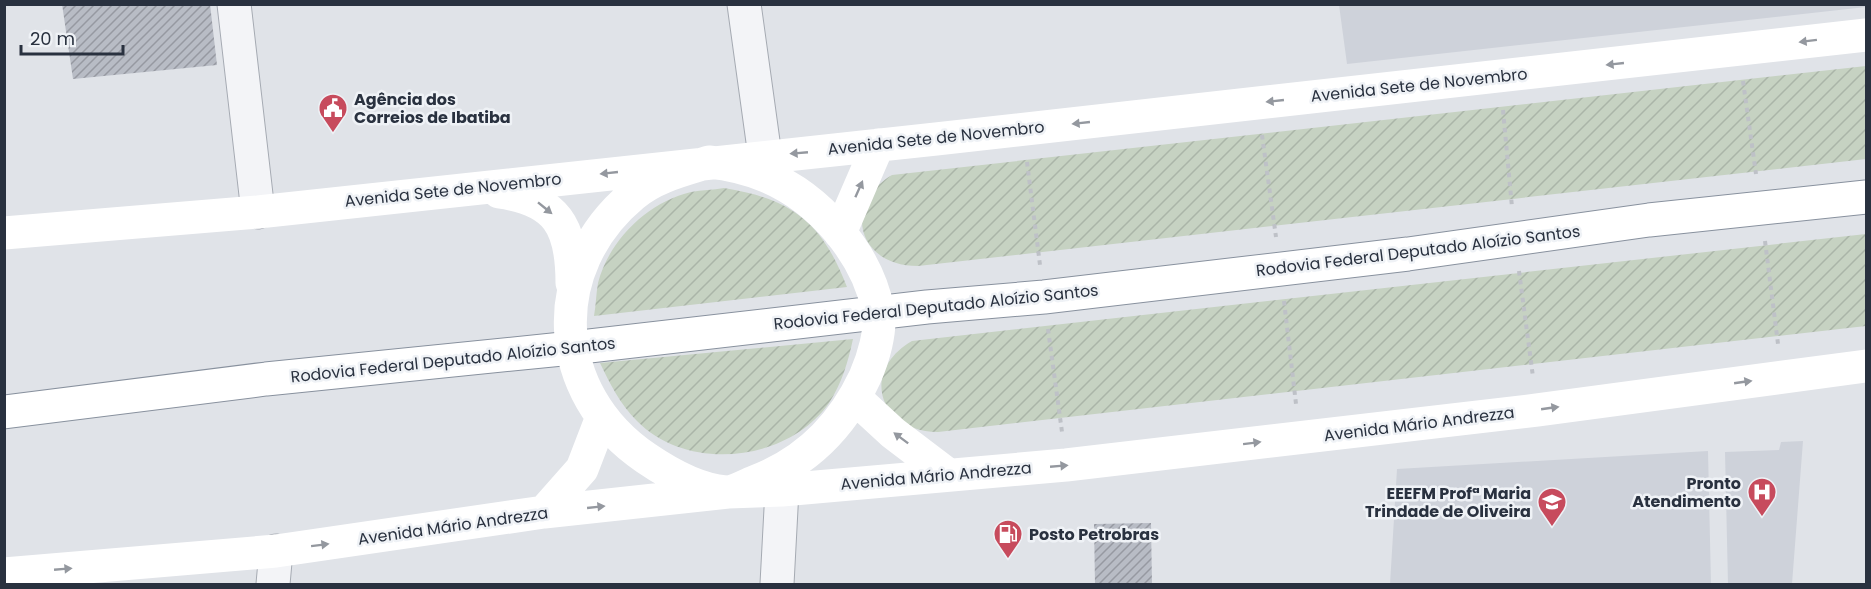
<svg xmlns="http://www.w3.org/2000/svg" width="1871" height="589" font-family="Poppins,sans-serif">
<style>
.built{fill:#ced2da}
.garden{fill:url(#garden-furrows)}
.building{fill:url(#building-hatch)}
.lines{fill:none;stroke-linecap:round;stroke-linejoin:round}
.street-casing{stroke:#a5aab2;stroke-width:35}
.highway-casing{stroke:#88919e;stroke-width:35}
.path{stroke:#bec1c7;stroke-width:4;stroke-dasharray:4.5 4.5;stroke-linecap:butt}
.street{stroke:#f3f4f7;stroke-width:33}
.secondary{stroke:#fff;stroke-width:33}
.highway{stroke:#fff;stroke-width:33}
.oneway{fill:#94989f}
.labels{text-anchor:middle;dominant-baseline:central;stroke-width:5;stroke-linejoin:round;paint-order:stroke}
.street-label{font-size:16px;fill:#29313f;stroke:#eff2f6}
.poi-label{font-size:16px;font-weight:bold;fill:#29313f;stroke:#eff2f6;text-anchor:start}
</style>
<defs>
<pattern id="garden-furrows" width="10" height="10" patternUnits="userSpaceOnUse" patternTransform="scale(1.5)"><rect width="10" height="10" fill="#c6d2c2"/><path d="M-1 1l2-2M0 10L10 0M9 11l2-2" fill="none" stroke="#aab5a8"/></pattern>
<pattern id="building-hatch" width="6" height="6" patternUnits="userSpaceOnUse" patternTransform="scale(1.5)"><rect width="6" height="6" fill="#b8bcc5"/><path d="M-1 1l2-2M0 6l6-6M5 7l2-2" fill="none" stroke="#9699a1"/></pattern>
</defs>
<rect width="100%" height="100%" fill="#e0e3e8"/>
<!-- built -->
<path class="built" d="M 1866,4 L 1866,7 L 1347,64 L 1339,5 Z
M 1803,441 L 1792,584 L 1728,584 L 1725,452 L 1779,450 L 1781,442 Z
M 1708,451 L 1711,584 L 1390,584 L 1397,469 Z"/>
<!-- garden -->
<path class="garden" d="M 1866,66 L 1866,159 L 918,266 C 857,266 842,205 892,175 Z
M 724,188 C 792,199 822,222 847,287 L 594,316 C 596,305 596,294 598,283 C 609,240 648,202 691,192 C 702,190 713,190 724,188 Z
M 1866,234 L 1866,326 L 938,432 C 878,431 860,371 912,341 Z
M 853,339 C 848,362 842,383 829,403 C 788,462 688,473 637,421 C 620,404 610,384 600,363 Z"/>
<!-- building -->
<path class="building" d="M 62,4 L 210,4 L 217,65 L 73,79 Z
M 1151,523 L 1152,585 L 1095,585 L 1094,524 Z"/>
<g class="lines">
<!-- street casing -->
<g class="street-casing">
<path id="street" d="M 234,4 L 258,212
M 744,4 L 765,156
M 273,584 L 276,551
M 777,584 L 782,490"/>
</g>
<!-- highway casing -->
<g class="highway-casing">
<path id="highway" d="M 4,412 L 266,379 L 572,348 L 927,307 L 1044,297 L 1408,254 L 1649,220 L 1866,197"/>
</g>
<!-- path -->
<path class="path" d="M 1743,81 L 1756,174
M 1503,110 L 1512,207
M 1262,135 L 1276,237
M 1027,162 L 1040,265
M 1765,241 L 1778,344
M 1519,271 L 1533,377
M 1284,301 L 1296,404
M 1048,329 L 1062,432"/>
<!-- street -->
<use href="#street" class="street"/>
<!-- secondary -->
<path class="secondary" d="M 709,162 C 729,164 747,168 766,176 C 819,198 867,253 878,310 C 882,330 873,359 865,377 C 842,426 805,463 754,482 C 746,485 735,492 726,492 C 699,490 668,473 646,458 C 550,393 545,268 633,195 C 654,177 683,170 709,162 Z
M 499,192 C 557,200 572,226 572,283
M 4,233 L 258,212 L 936,139 L 1866,35
M 840,233 L 878,145
M 855,398 L 893,433 L 947,474
M 544,512 L 582,469 L 602,417
M 4,574 L 276,551 L 544,512 L 728,492 L 782,490 L 1066,465 L 1537,410 L 1866,366"/>
<!-- highway -->
<use href="#highway" class="highway"/>
</g>
<!-- one-way arrows -->
<defs><path id="oneway-solid" d="M-6-.8H1V-3.2L6.5 0L1 3.2V.8H-6Z" transform="scale(1.5)"/></defs>
<g class="oneway">
<use href="#oneway-solid" transform="translate(1808 41) rotate(173)"/>
<use href="#oneway-solid" transform="translate(1615 64) rotate(174)"/>
<use href="#oneway-solid" transform="translate(1275 101) rotate(174)"/>
<use href="#oneway-solid" transform="translate(1081 123) rotate(174)"/>
<use href="#oneway-solid" transform="translate(799 153) rotate(175)"/>
<use href="#oneway-solid" transform="translate(609 173) rotate(174)"/>
<use href="#oneway-solid" transform="translate(859 189) rotate(-66)"/>
<use href="#oneway-solid" transform="translate(545 208) rotate(39)"/>
<use href="#oneway-solid" transform="translate(1743 382) rotate(-8)"/>
<use href="#oneway-solid" transform="translate(1550 408) rotate(-8)"/>
<use href="#oneway-solid" transform="translate(901 438) rotate(-143)"/>
<use href="#oneway-solid" transform="translate(1252 443) rotate(-7)"/>
<use href="#oneway-solid" transform="translate(1059 466) rotate(-5)"/>
<use href="#oneway-solid" transform="translate(596 507) rotate(-6)"/>
<use href="#oneway-solid" transform="translate(320 545) rotate(-7)"/>
<use href="#oneway-solid" transform="translate(63 569) rotate(-5)"/>
</g>
<!-- icons -->
<defs>
<g id="civic-pin" transform="scale(1.5)"><path d="M0 17L-7.5 6A9.5 9.5 0 1 1 7.5 6Z" fill="#c74b5d" stroke="#eff2f6"/><path d="M-.6-6.5H3V-4.5H.6V-3L4-1V1h2V6H-6V1h2V-1L-.6-3ZM-1.2 2.5V6h2.4V2.5Z" fill="#fff"/></g>
<g id="hospital-pin" transform="scale(1.5)"><path d="M0 17L-7.5 6A9.5 9.5 0 1 1 7.5 6Z" fill="#c74b5d" stroke="#eff2f6"/><path d="M-5-5h3v3.5h4V-5h3V5h-3V1.5h-4V5h-3Z" fill="#fff"/></g>
<g id="school-pin" transform="scale(1.5)"><path d="M0 17L-7.5 6A9.5 9.5 0 1 1 7.5 6Z" fill="#c74b5d" stroke="#eff2f6"/><path d="M0-5L7-2L0 1L-7-2ZM-4 1L0 2.5L4 1V4Q0 6-4 4Z" fill="#fff"/></g>
<g id="fuel-pin" transform="scale(1.5)"><path d="M0 17L-7.5 6A9.5 9.5 0 1 1 7.5 6Z" fill="#c74b5d" stroke="#eff2f6"/><path d="M-5.5-6h7V0h2V4h1.3V-2.5L3-4.5l.8-.8L6-3V5H2.5V1h-1V6h-7ZM-4.2-4.7v3.2H.2V-4.7Z" fill="#fff"/></g>
</defs>
<g fill-rule="evenodd">
<use href="#civic-pin" x="333" y="108"/>
<use href="#hospital-pin" x="1762" y="492"/>
<use href="#school-pin" x="1552" y="502"/>
<use href="#fuel-pin" x="1008" y="534"/>
</g>
<g class="labels">
<!-- street labels -->
<g class="street-label">
<text transform="translate(1419 85) rotate(-6)">Avenida Sete de Novembro</text>
<text transform="translate(936 138) rotate(-6)">Avenida Sete de Novembro</text>
<text transform="translate(453 190) rotate(-6)">Avenida Sete de Novembro</text>
<text transform="translate(1418 251) rotate(-7)">Rodovia Federal Deputado Aloízio Santos</text>
<text transform="translate(936 307) rotate(-6)">Rodovia Federal Deputado Aloízio Santos</text>
<text transform="translate(453 360) rotate(-6)">Rodovia Federal Deputado Aloízio Santos</text>
<text transform="translate(1419 424) rotate(-7)">Avenida Mário Andrezza</text>
<text transform="translate(936 476) rotate(-5)">Avenida Mário Andrezza</text>
<text transform="translate(453 526) rotate(-8)">Avenida Mário Andrezza</text>
</g>
<!-- poi labels -->
<g class="poi-label">
<text x="354" y="99">Agência dos<tspan x="354" dy="18">Correios de Ibatiba</tspan></text>
<text x="1741" y="483" text-anchor="end">Pronto<tspan x="1741" dy="18">Atendimento</tspan></text>
<text x="1531" y="493" text-anchor="end">EEEFM Profª Maria<tspan x="1531" dy="18">Trindade de Oliveira</tspan></text>
<text x="1029" y="534">Posto Petrobras</text>
</g>
</g>
<!-- border -->
<rect width="1871" height="589" fill="none" stroke="#29313f" stroke-width="12"/>
<!-- scale -->
<path d="M21 45v9h102v-9" fill="none" stroke="#29313f" stroke-width="3"/>
<text x="30" y="45" font-size="18" fill="#29313f" stroke="#eff2f6" stroke-width="4.5" paint-order="stroke">20 m</text>
</svg>
